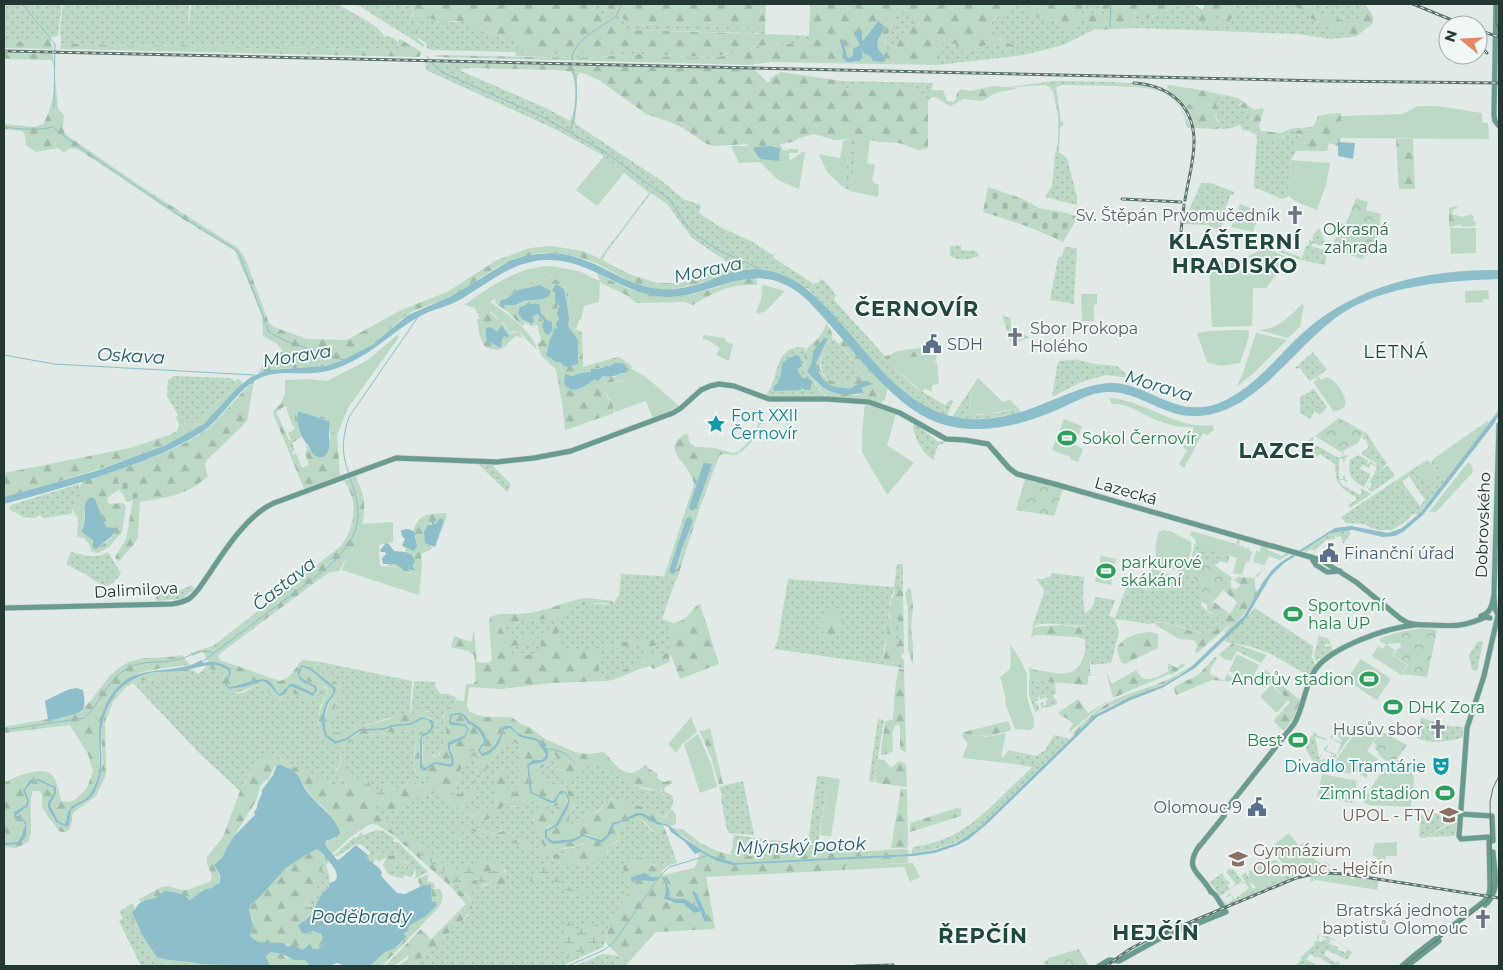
<svg xmlns="http://www.w3.org/2000/svg" width="1503" height="970" font-family="Montserrat,sans-serif">
<style>
.grass{fill:url(#grass-dots);fill-rule:evenodd}
.forest{fill:url(#forest-firs);fill-rule:evenodd}
.wetland{fill:url(#wetland-marsh)}
.cemetery{fill:url(#cemetery-stones)}
.park{fill:url(#park-crowns)}
.garden{fill:#bcd9c5}
.water{fill:#8ebec9;fill-rule:evenodd}
.lines{fill:none;stroke-linecap:round;stroke-linejoin:round}
.stream{stroke:#8ebec9;stroke-width:1}
.major-casing{stroke:#c1c7c6;stroke-width:6}
.major{stroke:#6a9b90;stroke-width:5}
.tram{stroke:#5d746f;stroke-width:1}
.rail-casing{stroke:#5d746f;stroke-width:3}
.rail{stroke:#f1f7f4;stroke-width:1;stroke-dasharray:4;stroke-linecap:butt}
.labels{text-anchor:middle;dominant-baseline:central;stroke-width:4;stroke-linejoin:round;paint-order:stroke}
.worship-label{font-size:16px;fill:#5b616d;stroke:#f1f7f4;text-anchor:end}
.park-label{font-size:16px;fill:#326b4a;stroke:#f1f7f4}
.service-label{font-size:16px;fill:#4e5e75;stroke:#f1f7f4;text-anchor:start}
.culture-label{font-size:16px;fill:#0d838f;stroke:#f1f7f4;text-anchor:start}
.leisure-label{font-size:16px;fill:#27864d;stroke:#f1f7f4;text-anchor:start}
.street-label{font-size:16px;fill:#233833;stroke:#f1f7f4}
.education-label{font-size:16px;fill:#785e54;stroke:#f1f7f4;text-anchor:end}
.water-label{font-size:18px;font-style:italic;fill:#245e6e;stroke:#f1f7f4}
.neighbourhood-label{font-size:18px;letter-spacing:1px;fill:#214840;stroke:#f1f7f4}
.district-label{font-size:21px;font-weight:bold;letter-spacing:1px;fill:#214840;stroke:#f1f7f4}
</style>
<defs>
<pattern id="grass-dots" width="8" height="8" patternUnits="userSpaceOnUse" patternTransform="scale(1.25)"><rect width="8" height="8" fill="#bcd9c5"/><path d="M2 2h.1M6 6h.1" fill="none" stroke="#a1bbaa" stroke-width="1.8" stroke-linecap="round"/></pattern>
<pattern id="forest-firs" width="22" height="20" patternUnits="userSpaceOnUse" patternTransform="scale(1.25)"><rect width="22" height="20" fill="#bcd9c5"/><path d="M5 1l3.5 6h-7zM16 11l3.5 6h-7z" fill="#a1bbaa"/></pattern>
<pattern id="wetland-marsh" width="20" height="14" patternUnits="userSpaceOnUse" patternTransform="scale(1.25)"><rect width="20" height="14" fill="#bcd9c5"/><path d="M1 5h8M5 5V1M11 12h8M15 12V8" fill="none" stroke="#a1bbaa"/></pattern>
<pattern id="cemetery-stones" width="16" height="16" patternUnits="userSpaceOnUse" patternTransform="scale(1.25)"><rect width="16" height="16" fill="#bcd9c5"/><path d="M2 7V4a2 2 0 0 1 4 0v3zM10 15v-3a2 2 0 0 1 4 0v3z" fill="#a1bbaa"/></pattern>
<pattern id="park-crowns" width="20" height="18" patternUnits="userSpaceOnUse" patternTransform="scale(1.25)"><rect width="20" height="18" fill="#bcd9c5"/><path d="M2 6a3 3 0 1 1 6 0M12 15a3 3 0 1 1 6 0" fill="none" stroke="#a1bbaa"/></pattern>
</defs>
<rect width="100%" height="100%" fill="#e1eae6"/>
<!-- grass -->
<path class="grass" d="M 4,4 L 20,4 L 41,30 L 44,37 L 32,41 L 4,42 Z
M 25,4 L 62,4 L 58,36 L 50,38 Z
M 63,4 L 189,4 L 188,30 L 191,4 L 339,4 C 352,15 375,21 384,36 C 392,36 401,40 398,50 L 386,50 L 286,47 L 284,50 L 180,45 L 135,46 L 61,43 L 60,30 Z
M 356,4 L 412,4 L 412,14 L 415,21 L 416,40 L 415,41 Z
M 585,4 L 599,4 L 632,24 L 765,28 L 765,35 L 757,33 L 629,30 Z
M 1012,4 L 1026,4 L 1035,17 L 1061,21 L 1061,28 L 1082,28 L 1078,23 L 1079,17 L 1085,4 L 1096,4 L 1102,11 L 1136,4 L 1149,18 L 1183,4 L 1193,4 L 1203,10 L 1205,4 L 1358,4 L 1365,16 L 1356,23 L 1350,22 L 1348,30 L 1351,37 L 1331,39 L 1298,34 L 1134,28 L 1136,9 L 1063,45 L 1024,55 L 938,65 L 943,39 L 949,37 L 964,53 L 991,43 L 1011,50 C 1005,40 995,39 990,27 C 994,15 1005,14 1012,6 Z
M 906,9 L 914,14 L 920,24 L 906,29 L 895,49 L 887,49 L 885,44 L 892,24 L 900,11 L 905,11 Z
M 421,14 L 433,18 L 438,22 L 463,22 L 493,34 L 517,40 L 519,42 L 517,52 L 563,54 L 636,51 L 675,56 L 714,57 L 749,47 L 782,43 L 795,35 L 809,36 L 813,41 L 761,47 L 758,50 L 756,64 L 754,64 L 754,51 L 752,49 L 713,59 L 662,57 L 642,54 L 582,58 L 516,56 L 515,52 L 432,50 L 427,48 L 426,43 L 418,38 L 417,20 L 418,16 Z
M 425,62 L 465,63 L 471,68 L 461,69 L 461,71 L 548,109 L 570,121 C 576,111 577,81 571,72 L 579,73 L 577,77 L 577,101 L 575,122 L 577,125 L 662,181 L 683,199 L 701,205 L 699,213 L 720,227 L 753,242 L 769,253 L 775,255 L 773,257 C 786,267 800,274 813,284 L 819,282 L 820,279 L 825,281 L 836,295 L 834,300 L 903,376 L 916,388 L 945,405 L 950,400 L 953,401 L 947,416 L 925,408 L 904,392 L 876,365 L 825,306 L 808,289 L 753,269 L 727,268 L 728,264 L 726,261 L 692,238 L 667,204 L 651,193 L 606,253 L 603,260 L 600,258 L 649,193 L 602,155 L 559,131 L 426,70 Z
M 842,81 L 933,83 L 931,90 L 932,97 L 928,101 L 909,87 L 856,85 L 843,90 Z
M 1055,81 L 1116,82 L 1111,86 L 1063,85 L 1056,87 L 1061,121 L 1064,124 L 1061,127 L 1060,127 L 1059,152 L 1067,158 L 1077,197 L 1077,205 L 1045,197 L 1052,186 L 1055,154 L 1058,142 L 1058,116 L 1053,91 L 1048,86 L 1044,85 L 999,88 Z
M 1219,95 L 1233,97 L 1240,99 L 1243,102 L 1239,104 L 1240,108 L 1244,107 L 1251,109 L 1254,115 L 1248,124 L 1250,131 L 1242,130 L 1240,125 C 1233,128 1223,131 1216,127 L 1219,122 L 1216,115 L 1220,109 L 1216,105 L 1216,99 Z
M 1341,113 L 1341,116 L 1327,115 L 1319,119 L 1316,128 C 1309,131 1300,128 1295,131 L 1301,138 L 1294,141 L 1296,151 L 1291,160 L 1289,196 L 1282,199 L 1254,187 L 1257,136 L 1284,138 L 1282,133 C 1295,125 1301,130 1314,126 L 1318,116 L 1327,114 Z
M 859,138 L 850,191 L 843,187 L 851,139 Z
M 1201,183 L 1211,183 L 1234,192 L 1234,195 L 1231,194 L 1222,218 L 1224,220 L 1221,228 L 1215,229 L 1208,225 L 1183,224 Z
M 1319,228 L 1328,248 L 1313,243 L 1311,246 L 1327,251 L 1325,265 L 1300,260 L 1266,246 L 1268,245 L 1300,257 L 1301,260 L 1306,246 L 1309,245 L 1309,240 L 1313,242 C 1311,235 1315,232 1319,228 Z
M 961,245 L 961,250 L 976,251 L 979,256 C 968,259 960,262 950,256 L 950,246 Z
M 1065,247 L 1077,248 L 1074,304 L 1050,300 L 1058,258 L 1062,256 Z
M 1002,315 L 1011,319 L 1011,329 L 1029,337 L 1014,344 L 1011,344 Z
M 834,339 L 857,365 L 856,369 L 862,375 L 861,378 C 827,394 806,367 834,339 Z
M 799,347 L 806,348 C 799,371 813,382 827,398 L 772,398 L 765,395 C 776,387 774,364 785,353 C 789,349 794,348 799,347 Z
M 1313,352 L 1327,370 L 1310,381 L 1299,367 L 1297,369 L 1295,368 Z
M 1075,359 L 1094,364 L 1117,366 L 1131,378 L 1106,375 L 1081,382 L 1052,397 L 1058,361 L 1075,360 Z
M 174,376 L 230,378 L 234,380 L 235,382 L 214,406 L 189,426 L 182,422 L 167,396 L 168,380 Z
M 972,387 L 969,410 L 977,415 L 997,413 L 1018,408 L 1021,412 C 997,418 976,421 952,417 Z
M 1314,389 L 1327,407 L 1320,415 L 1314,411 L 1310,420 L 1309,418 L 1300,413 L 1300,397 Z
M 1488,421 L 1489,423 L 1419,514 L 1413,514 L 1406,521 L 1392,530 L 1379,530 L 1371,528 L 1365,524 L 1346,523 L 1348,526 L 1341,517 L 1428,459 L 1418,467 L 1435,480 L 1434,478 L 1438,474 L 1431,463 L 1433,459 L 1445,477 L 1476,429 ZM 1409,476 L 1425,500 L 1420,506 L 1402,482 Z
M 916,424 L 937,441 L 944,442 L 943,444 L 938,445 L 934,457 L 935,458 L 934,460 C 923,455 916,439 913,428 L 913,425 Z
M 1366,432 L 1378,451 L 1377,452 L 1379,452 L 1387,464 L 1380,470 L 1388,466 L 1395,476 L 1372,492 L 1367,489 L 1370,488 L 1372,483 L 1369,481 L 1367,488 L 1366,487 L 1375,473 L 1373,471 L 1375,472 L 1377,467 L 1371,464 L 1369,468 L 1362,465 L 1360,469 L 1371,474 L 1364,487 C 1353,481 1347,477 1350,460 L 1358,455 L 1368,460 L 1367,465 L 1370,461 L 1375,465 L 1377,464 L 1362,454 L 1363,451 L 1368,448 L 1368,443 L 1366,444 L 1367,442 L 1366,439 L 1364,440 L 1362,437 L 1364,433 Z
M 1314,436 L 1312,443 L 1339,458 L 1342,456 L 1342,453 L 1345,451 L 1342,454 L 1344,456 L 1347,455 L 1348,456 L 1345,458 L 1345,461 L 1343,462 L 1343,459 L 1339,459 L 1339,479 L 1343,479 L 1343,476 L 1345,476 L 1345,479 L 1348,481 L 1347,482 L 1344,481 L 1345,480 L 1339,480 L 1342,485 L 1360,495 L 1362,492 L 1360,490 L 1361,488 L 1371,494 L 1370,495 L 1350,508 L 1348,505 L 1356,500 L 1356,497 C 1338,487 1336,483 1335,464 L 1320,454 L 1316,457 L 1306,442 Z
M 477,463 L 494,464 L 494,467 L 511,484 L 507,492 Z
M 79,484 L 80,491 L 71,514 L 43,518 L 40,515 L 35,518 L 23,517 L 9,509 L 11,505 Z
M 1348,530 L 1351,533 L 1343,544 L 1341,536 L 1336,537 L 1335,534 L 1330,536 L 1335,535 L 1335,539 L 1326,540 L 1314,551 L 1311,549 L 1306,552 L 1303,551 L 1330,533 Z
M 1194,544 L 1230,556 L 1228,563 L 1220,561 L 1216,565 L 1202,556 L 1196,565 C 1198,576 1204,595 1201,605 L 1208,612 L 1223,620 L 1223,624 L 1212,633 C 1193,636 1166,616 1150,624 L 1115,619 L 1119,632 L 1111,663 L 1091,665 L 1090,655 L 1085,651 L 1085,625 C 1069,628 1047,619 1032,627 L 1044,593 L 1043,588 L 1036,579 L 1043,579 L 1050,577 L 1052,573 L 1084,577 L 1083,597 L 1085,614 L 1093,606 L 1095,597 L 1115,600 L 1109,616 L 1115,618 L 1126,588 L 1132,586 L 1135,588 L 1137,586 L 1147,590 L 1159,591 L 1174,580 L 1179,570 C 1189,565 1194,556 1194,544 Z
M 71,552 C 85,555 95,560 108,552 L 121,573 C 108,594 100,584 85,574 C 79,571 72,568 66,564 Z
M 897,564 L 903,564 L 903,589 L 894,590 L 889,603 L 891,607 L 888,614 L 891,626 L 892,623 L 899,619 L 899,644 L 896,643 L 896,638 L 891,628 C 885,636 883,651 883,661 L 886,665 L 774,649 L 778,639 L 788,579 L 894,587 Z
M 621,574 L 662,576 L 675,582 L 662,619 L 673,623 L 669,627 L 670,638 L 667,641 L 670,653 L 646,659 L 634,667 L 625,669 L 614,675 L 613,680 L 606,681 L 599,671 L 599,652 L 560,650 L 546,654 L 512,655 L 511,639 L 503,632 L 500,625 C 509,622 515,623 523,622 C 537,620 550,618 563,618 L 564,612 L 584,603 L 614,605 L 615,601 L 619,596 Z
M 192,585 L 194,589 L 182,599 L 158,601 L 155,599 L 157,591 L 178,591 Z
M 1255,608 L 1313,646 L 1312,658 L 1316,666 L 1309,676 L 1271,654 L 1249,646 L 1226,642 L 1225,640 Z
M 1319,636 L 1329,639 L 1331,644 L 1325,644 L 1326,647 L 1332,645 L 1332,649 L 1334,650 L 1321,660 L 1320,658 L 1318,659 L 1318,661 L 1321,661 L 1318,662 L 1316,661 L 1314,655 Z
M 1478,641 L 1483,642 L 1477,671 L 1472,670 L 1469,655 Z
M 320,662 L 412,681 L 410,715 L 388,718 L 339,733 L 333,733 L 329,726 L 333,716 L 336,699 L 342,692 L 339,684 L 326,676 L 316,668 Z
M 205,668 L 222,672 L 224,675 L 223,683 L 229,692 C 233,692 238,694 242,693 C 250,691 255,682 265,687 C 272,691 269,695 280,700 L 291,692 C 305,697 309,710 322,692 L 318,684 L 319,682 L 328,690 L 320,707 L 318,723 L 322,739 L 329,745 L 342,745 L 366,734 L 383,735 L 389,732 L 404,732 L 422,726 L 423,730 L 417,734 C 416,746 411,760 415,772 L 437,773 L 436,780 L 430,780 L 429,783 C 420,787 417,783 409,780 L 401,789 L 385,786 L 377,790 L 372,788 L 366,779 L 352,780 L 347,776 L 344,754 L 340,756 L 341,764 L 336,769 L 338,778 L 347,783 L 346,787 L 341,788 L 330,781 L 326,782 L 284,762 L 274,754 L 258,761 L 255,764 L 240,791 L 198,752 L 133,683 L 138,681 L 159,679 L 194,671 L 198,674 Z
M 1029,678 L 1030,680 L 1055,682 L 1056,694 L 1053,695 L 1054,699 L 1056,699 L 1057,704 L 1045,708 L 1045,706 L 1042,709 L 1040,704 L 1043,702 L 1043,705 L 1046,705 L 1046,701 L 1049,697 L 1046,698 L 1044,694 L 1041,696 L 1044,695 L 1045,698 L 1043,699 L 1040,699 L 1040,696 L 1033,699 L 1039,698 L 1034,704 L 1037,703 L 1040,710 L 1035,712 L 1029,695 Z
M 414,681 L 436,682 L 435,686 L 441,694 L 448,694 L 457,698 C 454,705 444,708 443,717 C 443,721 445,726 445,729 C 446,738 442,750 437,756 L 430,754 L 423,754 L 422,737 L 432,720 L 429,718 L 432,716 L 430,712 L 428,711 L 411,714 Z
M 1421,718 L 1450,726 L 1463,727 L 1463,737 C 1451,742 1430,744 1417,738 Z
M 878,719 L 884,720 L 874,782 L 869,781 Z
M 1344,726 L 1352,731 L 1347,735 L 1345,735 L 1346,737 L 1348,738 L 1350,735 L 1350,737 L 1326,771 C 1314,764 1306,754 1304,739 L 1306,741 L 1313,735 L 1314,731 L 1318,736 L 1328,739 L 1324,740 L 1315,736 L 1319,757 L 1322,753 L 1319,761 L 1334,755 L 1323,750 L 1327,745 L 1328,745 L 1326,750 L 1337,755 L 1341,744 L 1331,739 L 1330,737 L 1332,734 L 1334,735 L 1332,739 L 1344,743 L 1336,734 L 1341,731 L 1342,728 L 1345,729 Z
M 1055,735 L 1070,739 L 978,829 C 957,844 937,850 912,853 L 913,847 C 955,842 979,819 1007,791 C 1015,783 1024,776 1032,767 L 1015,764 L 1017,752 L 1036,756 L 1045,750 L 1053,737 Z
M 511,741 L 519,745 L 520,751 L 526,759 L 518,766 L 519,784 L 515,793 L 510,794 L 505,783 L 503,769 L 495,775 L 495,802 L 481,813 L 471,812 L 464,809 L 463,804 L 470,799 L 485,773 L 486,768 L 499,749 Z
M 553,754 L 557,756 L 557,769 L 561,771 L 562,775 L 578,776 C 584,766 593,762 604,763 C 619,777 637,794 660,789 L 669,805 L 661,789 L 664,788 L 665,792 L 672,795 C 675,803 671,812 664,817 L 654,811 L 613,798 L 604,803 L 600,810 L 587,814 L 572,824 L 568,825 L 567,820 L 575,805 L 567,788 L 540,777 L 539,769 L 546,766 Z
M 474,755 L 478,760 C 478,773 474,793 458,794 L 456,791 C 456,779 464,762 474,755 Z
M 820,776 L 828,777 L 818,844 L 808,842 L 817,777 Z
M 743,781 L 754,835 L 729,833 L 726,826 L 721,799 L 722,794 L 719,787 Z
M 434,790 L 437,790 L 464,813 L 483,821 L 498,812 L 503,806 L 523,807 L 530,800 L 556,806 L 561,805 L 559,813 C 553,817 546,814 541,810 L 533,819 C 536,824 538,834 541,838 C 551,851 573,852 586,842 L 589,845 L 582,851 L 556,854 L 544,849 L 533,848 L 516,838 L 511,833 L 502,830 L 497,833 L 459,826 L 461,833 L 464,830 C 491,834 507,835 530,851 L 535,851 L 552,857 L 552,861 L 583,865 L 608,854 L 608,847 L 618,841 L 619,837 L 617,830 L 629,822 L 640,819 L 652,831 L 668,837 L 674,854 C 668,860 666,866 656,867 L 650,861 L 626,863 C 619,873 629,878 629,888 C 629,900 616,908 611,918 C 606,927 609,938 603,947 L 562,966 L 413,966 L 425,953 L 442,943 L 444,936 L 468,916 L 471,904 L 470,899 L 467,895 L 454,887 L 451,880 L 455,879 L 438,863 L 403,840 L 393,832 L 374,811 L 361,802 L 364,800 L 397,810 L 408,805 L 421,794 ZM 487,861 L 492,862 L 506,870 L 505,878 L 497,886 L 494,882 L 485,886 L 465,888 L 462,876 L 471,867 Z
M 1430,810 L 1436,813 L 1446,812 L 1446,813 L 1441,817 L 1442,821 L 1447,819 L 1449,821 L 1454,819 L 1454,815 L 1457,813 L 1458,815 L 1455,819 L 1425,838 L 1421,838 L 1419,836 L 1421,815 Z
M 1458,819 L 1455,836 L 1427,837 Z
M 381,829 L 395,839 L 393,840 L 393,842 L 398,842 L 428,872 L 412,880 L 416,876 L 415,869 L 411,877 L 402,875 L 405,879 L 390,875 L 390,868 L 389,867 L 395,863 L 405,868 L 405,864 L 408,864 L 408,868 L 410,869 L 410,863 L 406,861 L 403,862 L 379,852 L 374,856 L 375,860 L 373,863 L 371,863 L 367,858 L 370,852 L 362,845 L 356,844 L 338,856 L 333,856 L 354,837 L 357,838 L 361,832 L 363,835 L 376,830 L 383,831 Z
M 734,835 L 819,846 L 810,852 L 790,848 L 778,849 L 764,848 L 758,846 L 738,848 L 731,855 Z
M 326,859 L 329,862 L 326,865 L 329,876 L 329,881 L 331,882 C 327,891 318,898 314,908 L 310,905 L 307,908 L 304,908 L 307,904 L 307,900 L 315,892 L 317,886 L 318,875 Z
M 1283,865 L 1293,878 L 1226,906 L 1224,903 L 1225,907 L 1220,900 L 1221,898 L 1227,904 L 1233,899 L 1231,895 L 1226,898 L 1226,897 L 1232,890 L 1230,893 L 1235,899 L 1249,888 L 1245,882 L 1237,886 L 1245,881 L 1241,876 L 1246,872 L 1253,890 L 1288,875 L 1288,874 L 1283,874 L 1281,866 Z
M 1230,868 L 1231,870 L 1233,869 L 1242,880 L 1241,882 L 1220,896 L 1210,882 L 1222,873 L 1225,879 L 1230,883 L 1227,886 L 1230,889 L 1236,884 L 1226,872 Z
M 128,907 L 161,962 L 175,966 L 141,966 L 119,921 L 123,918 L 119,911 Z
M 1315,933 L 1321,936 L 1319,936 L 1318,941 L 1322,942 L 1323,940 L 1327,939 L 1330,940 L 1329,944 L 1338,947 L 1337,949 L 1340,951 L 1341,950 L 1345,953 L 1348,950 L 1336,941 L 1322,937 L 1324,935 L 1335,940 L 1352,952 L 1347,960 L 1344,958 L 1345,956 L 1343,958 L 1327,950 L 1324,955 L 1336,963 L 1337,961 L 1340,963 L 1338,966 L 1333,966 L 1317,956 L 1316,958 L 1310,954 L 1306,959 L 1318,966 L 1306,966 L 1303,964 L 1302,966 L 1295,966 L 1302,959 L 1300,958 L 1301,957 L 1314,945 L 1314,941 L 1317,942 L 1318,935 Z
M 603,954 L 618,956 L 622,959 L 623,965 L 622,966 L 574,966 Z"/>
<!-- forest -->
<path class="forest" d="M 20,4 L 25,4 L 27,6 L 50,38 L 53,49 L 4,48 L 4,42 L 32,41 L 44,37 L 41,30 Z
M 412,4 L 585,4 L 629,30 L 795,35 L 782,43 L 749,47 L 714,57 L 675,56 L 636,51 L 563,54 L 515,52 L 517,50 L 519,42 L 517,40 L 493,34 L 463,22 L 454,21 L 441,23 L 421,14 L 417,18 L 418,40 L 425,45 L 423,47 L 415,41 C 417,28 412,17 412,4 Z
M 599,4 L 766,4 L 765,28 L 632,24 Z
M 810,4 L 1012,4 L 1012,9 C 1004,15 994,13 990,27 L 1000,40 L 1018,47 L 1011,50 L 991,43 L 964,53 L 948,37 L 943,39 L 938,65 L 771,62 L 756,64 L 758,50 L 761,47 L 813,41 L 809,36 ZM 906,9 L 914,14 L 920,24 L 906,29 L 895,49 L 887,49 L 885,43 L 892,24 L 900,11 L 903,13 ZM 877,22 L 882,25 L 883,32 C 877,41 878,49 871,57 C 860,49 859,45 863,32 L 862,39 L 863,41 Z
M 1026,4 L 1087,4 L 1085,4 L 1079,17 L 1078,23 L 1083,29 L 1061,28 L 1061,21 L 1035,17 Z
M 1096,4 L 1183,4 L 1183,5 L 1148,18 L 1136,7 L 1134,28 L 1096,30 L 1099,27 L 1087,27 L 1087,15 L 1101,16 L 1104,21 L 1110,15 L 1102,11 Z
M 1205,4 L 1223,4 L 1227,7 L 1230,6 L 1232,7 L 1234,17 L 1230,19 L 1226,27 L 1210,29 L 1208,27 L 1212,21 L 1216,22 L 1219,20 L 1220,13 L 1219,11 L 1215,15 L 1206,19 L 1199,26 L 1196,24 L 1196,21 L 1201,15 Z
M 1294,4 L 1311,4 L 1317,15 L 1356,23 L 1365,16 L 1358,4 L 1365,4 L 1373,16 L 1373,23 L 1357,36 L 1351,37 L 1349,33 C 1344,33 1338,34 1333,33 C 1329,31 1296,7 1294,4 Z
M 400,39 L 422,52 L 419,57 L 60,49 L 61,43 L 135,46 L 180,45 L 284,50 L 285,47 L 386,50 L 398,49 L 399,46 L 398,41 Z
M 748,49 L 754,50 L 754,65 L 436,57 L 435,55 L 582,58 L 642,54 L 662,57 L 713,59 Z
M 4,53 L 53,54 L 58,109 L 64,115 L 63,128 L 65,134 L 148,191 L 238,248 L 245,258 L 269,323 L 274,327 L 307,339 L 347,340 L 401,310 L 447,292 L 497,260 L 529,248 L 552,246 L 582,251 L 597,257 L 629,274 L 657,283 L 681,283 L 716,269 L 737,267 L 746,270 C 713,276 684,294 650,288 C 633,284 618,275 602,266 C 579,255 554,250 529,255 C 500,260 477,282 453,296 C 437,304 418,306 404,317 C 389,330 375,345 357,354 C 347,359 336,364 325,366 C 302,369 280,366 258,374 L 264,362 L 283,351 L 277,344 L 263,336 L 262,315 L 235,251 L 178,216 L 81,151 C 74,147 69,147 64,153 L 58,148 L 36,152 L 26,145 L 25,135 L 22,131 L 4,129 L 4,124 L 34,127 L 43,124 C 52,111 60,74 51,60 L 4,59 Z
M 465,63 L 754,69 L 768,83 L 772,77 L 781,72 L 842,81 L 844,90 L 856,85 L 873,83 L 909,87 L 928,101 L 928,148 L 919,150 L 899,143 L 879,142 L 862,138 L 835,140 L 814,134 L 799,138 L 793,142 L 780,144 L 782,149 L 781,162 L 760,162 L 747,144 L 715,146 L 707,144 L 683,128 L 670,122 L 646,114 L 599,80 L 583,73 L 556,70 L 471,68 ZM 771,146 L 779,147 L 779,157 L 775,160 C 761,158 763,161 753,149 L 755,147 Z
M 1116,82 C 1127,83 1140,83 1151,86 C 1171,91 1185,109 1191,128 L 1186,127 C 1187,111 1173,96 1159,91 C 1144,86 1126,87 1111,86 Z
M 994,86 L 1019,88 L 995,93 L 982,101 L 963,99 L 951,106 C 943,104 940,96 932,97 L 931,90 L 943,90 L 947,101 L 953,102 L 956,99 L 957,93 L 961,89 L 970,91 Z
M 1195,89 L 1234,97 L 1219,95 L 1217,98 L 1216,105 L 1221,110 L 1219,114 L 1216,115 L 1215,117 L 1219,123 L 1216,127 L 1219,129 L 1194,128 L 1186,106 L 1193,102 Z
M 1244,102 L 1254,110 L 1262,108 L 1264,109 L 1259,126 L 1261,131 L 1282,133 L 1284,144 C 1274,142 1267,138 1257,136 L 1256,134 C 1247,133 1250,127 1247,122 L 1251,120 L 1254,115 L 1250,114 L 1251,109 L 1238,107 Z
M 1327,115 L 1341,116 L 1341,138 L 1338,146 L 1329,143 L 1327,151 L 1296,151 L 1294,141 L 1296,138 L 1301,138 L 1300,135 L 1294,132 C 1301,128 1308,131 1316,128 L 1319,119 Z
M 1396,139 L 1413,139 L 1415,189 L 1399,189 Z
M 1457,206 L 1457,208 L 1453,210 L 1452,214 L 1463,217 L 1472,214 L 1474,218 L 1473,221 L 1476,222 L 1475,226 L 1463,227 L 1460,225 L 1449,227 L 1449,208 Z
M 597,273 C 632,293 663,304 704,291 C 719,287 733,281 748,278 L 756,278 L 757,285 C 733,283 713,292 693,305 L 684,302 L 636,303 L 628,296 L 601,283 Z
M 547,274 C 555,279 566,284 568,293 C 569,297 568,301 568,305 C 568,313 571,319 568,326 L 582,332 L 583,367 L 617,357 L 621,358 L 632,366 L 627,380 L 600,384 L 609,400 L 612,400 L 614,413 L 565,430 L 562,403 L 556,370 L 541,355 L 537,344 L 541,341 L 538,327 L 537,325 L 531,326 L 525,323 L 522,326 L 508,312 L 495,303 L 496,298 L 516,287 L 540,280 ZM 540,285 L 547,289 L 543,299 L 532,300 L 516,305 L 500,303 L 501,300 L 506,299 L 518,290 ZM 555,286 L 564,288 C 566,299 570,316 567,326 C 579,339 578,347 578,364 L 573,365 L 556,362 C 548,351 545,344 554,333 L 537,314 L 532,317 L 529,324 L 518,311 C 522,303 532,306 540,307 L 539,310 C 542,317 548,322 552,329 L 557,330 L 556,326 L 559,319 C 557,311 559,302 556,294 C 555,291 554,289 555,286 ZM 615,363 L 623,366 L 626,373 L 618,374 L 615,377 L 603,376 L 598,381 L 594,380 C 583,386 575,395 564,384 L 569,375 C 577,378 590,374 595,368 L 603,368 Z
M 488,312 L 490,312 L 504,325 L 510,334 L 519,331 L 523,338 L 516,336 C 504,346 502,355 484,346 L 479,333 L 477,319 L 480,319 Z
M 826,323 C 830,328 834,334 832,341 C 829,349 821,353 820,362 C 817,384 848,387 862,377 L 860,372 L 856,369 L 857,365 L 839,344 L 843,340 L 888,388 L 885,399 L 881,403 L 858,398 L 828,397 C 820,391 816,382 808,377 C 795,338 820,350 826,323 ZM 824,338 L 828,340 L 816,363 C 817,373 826,386 837,387 C 842,388 844,388 849,390 L 854,386 L 869,385 L 861,388 L 861,394 C 854,397 852,393 845,393 C 828,393 814,385 808,369 L 811,365 L 813,351 Z
M 919,348 L 938,351 L 935,362 C 921,357 905,355 895,368 L 884,357 L 898,351 Z
M 238,378 L 243,383 C 229,396 219,413 204,425 C 187,437 165,445 145,453 C 99,470 51,484 4,497 L 4,473 L 130,448 L 169,435 L 177,431 L 179,424 L 176,418 L 178,413 L 184,424 L 189,425 L 214,406 Z
M 254,381 L 247,421 L 207,460 L 205,466 L 208,477 C 203,479 200,483 195,486 C 180,496 158,499 140,502 L 138,537 L 134,544 L 118,562 L 115,557 L 126,539 L 133,500 L 142,496 L 118,480 L 126,501 L 119,489 L 107,498 L 109,504 L 122,503 L 126,506 L 122,532 L 109,547 L 98,553 L 92,552 L 89,544 L 84,538 L 77,537 L 78,518 L 73,510 L 82,481 C 120,470 182,451 212,425 C 227,411 239,394 254,381 ZM 98,508 L 106,527 L 116,530 C 112,539 102,547 93,548 L 93,540 L 82,528 L 85,522 L 84,511 Z
M 285,393 L 285,406 L 276,412 L 289,440 L 291,440 L 288,433 L 295,429 L 293,425 L 295,407 L 331,419 L 333,431 L 337,435 L 340,476 L 304,489 L 273,413 L 274,410 L 281,404 ZM 298,412 L 301,412 L 327,420 C 331,428 332,447 326,454 L 313,454 L 305,443 L 307,450 L 305,454 L 309,464 L 302,468 L 296,453 L 293,455 L 292,453 L 295,450 L 292,443 L 303,436 C 296,430 298,421 298,412 Z
M 759,422 L 761,422 C 756,437 750,447 736,455 L 722,454 L 719,456 L 699,510 L 677,579 L 675,582 L 664,577 L 694,484 C 692,464 656,449 687,433 L 690,443 L 695,447 L 715,448 L 732,453 L 738,452 L 753,437 ZM 703,464 L 712,464 L 711,467 L 698,504 L 689,507 ZM 686,519 L 693,521 L 682,548 L 677,569 L 669,571 Z
M 356,476 C 358,483 361,489 363,495 C 367,515 361,539 349,555 C 344,560 343,566 339,571 L 328,573 L 317,581 L 222,652 L 218,656 L 220,660 L 280,681 C 291,678 295,668 302,660 L 320,662 L 316,668 L 326,676 L 339,684 L 342,692 L 336,699 L 334,713 L 329,726 L 334,733 C 342,733 348,729 356,727 C 362,725 369,725 375,723 C 390,719 419,708 433,713 L 432,716 L 429,718 L 422,717 L 410,723 L 391,725 L 384,728 L 360,729 L 346,738 L 336,742 L 327,735 C 321,719 329,703 336,688 L 310,667 L 301,665 L 297,673 L 305,683 L 314,687 L 315,690 L 313,693 L 290,684 L 280,694 L 266,679 L 229,687 L 227,684 L 231,673 L 228,666 L 208,662 L 204,653 L 201,652 L 193,656 L 190,653 L 213,646 L 341,546 C 355,527 359,501 344,481 Z
M 444,513 L 446,513 L 447,516 L 436,545 L 443,523 L 434,524 L 434,520 L 431,522 L 427,544 L 431,546 L 432,549 L 421,554 L 422,569 L 421,574 L 406,572 L 394,566 L 387,566 L 388,564 L 396,564 L 409,570 L 411,565 L 412,555 L 407,553 L 405,550 L 406,548 L 411,549 L 415,548 L 416,534 L 413,531 C 420,513 426,515 444,513 Z
M 1238,577 L 1255,578 L 1255,587 L 1257,592 C 1249,609 1239,621 1226,633 L 1224,632 L 1234,621 L 1197,653 L 1195,652 L 1197,646 L 1195,641 L 1191,640 L 1179,639 L 1153,623 C 1172,619 1192,636 1212,633 L 1223,624 L 1223,621 L 1207,610 L 1207,597 L 1210,606 L 1214,602 L 1230,614 L 1237,602 L 1221,588 L 1231,581 L 1231,588 L 1236,589 L 1241,585 L 1234,580 Z
M 908,588 L 911,589 L 913,607 L 911,627 L 913,646 L 913,666 L 908,649 L 908,607 L 905,594 Z
M 895,589 L 903,589 L 904,653 L 901,656 L 904,660 L 904,668 L 903,668 L 886,665 L 883,661 L 888,628 L 891,628 L 896,638 L 896,643 L 899,644 L 898,619 L 892,623 L 891,626 L 889,624 L 890,616 L 888,614 L 891,607 L 890,600 L 893,597 Z
M 587,598 L 614,601 L 614,605 C 593,600 583,604 564,612 L 564,618 C 550,618 537,620 524,622 C 515,623 509,622 500,625 L 503,632 L 512,640 L 521,636 L 524,638 L 530,635 L 533,637 L 537,635 L 538,642 L 512,646 L 512,655 L 541,654 L 540,634 L 547,631 L 551,633 L 551,626 L 559,622 L 561,624 L 558,634 L 560,650 L 596,649 L 599,652 L 599,671 L 606,681 L 551,683 L 501,689 L 469,687 L 467,706 L 469,711 L 477,715 L 486,717 L 511,717 L 521,724 L 529,727 L 545,739 L 575,752 L 587,754 L 604,752 C 617,766 627,784 646,764 L 648,768 L 658,774 L 657,778 L 664,782 L 671,780 L 673,783 L 664,788 L 657,790 L 634,786 L 626,783 L 601,763 L 588,766 L 574,780 L 568,781 L 563,778 L 561,771 L 555,766 L 557,756 L 553,754 L 546,766 L 539,769 L 540,777 L 567,788 L 576,795 C 578,806 566,814 569,825 L 572,824 L 587,814 L 600,811 L 606,801 L 615,798 L 654,811 L 663,817 L 666,817 L 671,809 L 676,814 L 676,823 L 673,826 L 658,822 L 636,813 L 623,820 L 612,823 L 607,835 L 601,840 L 588,835 L 579,835 L 573,839 L 553,841 L 547,837 L 547,831 L 556,827 L 569,804 L 568,794 L 564,791 L 560,791 L 554,800 L 551,801 L 532,792 L 529,766 L 533,762 L 539,763 L 548,758 C 550,750 541,739 532,737 C 528,736 524,737 520,734 C 517,732 514,729 511,726 L 502,728 C 500,739 494,751 482,753 L 480,750 L 487,741 L 475,724 L 469,721 C 465,712 459,711 450,715 L 449,723 L 464,726 L 467,729 L 464,736 L 453,740 L 447,747 L 451,758 L 451,764 L 435,762 L 424,768 L 422,764 L 423,754 L 430,754 L 435,757 L 439,755 L 444,742 L 446,731 L 443,722 L 444,715 L 446,710 L 457,700 L 464,701 L 466,684 L 473,684 L 476,681 L 474,655 L 468,651 L 451,647 L 454,636 L 471,642 L 474,631 L 477,662 L 489,663 L 492,660 L 489,622 L 490,617 C 500,612 511,615 521,614 C 544,613 565,600 587,598 Z
M 700,604 L 719,664 L 680,679 L 670,653 L 669,662 L 653,669 L 651,666 L 642,668 L 613,680 L 614,675 L 625,669 L 634,667 L 648,658 L 644,655 L 641,646 L 604,649 L 602,647 L 602,645 L 659,638 L 659,641 L 657,645 L 650,646 L 651,657 L 670,653 L 667,640 L 670,638 L 669,626 C 674,622 680,622 685,618 C 692,614 692,607 700,604 Z
M 830,611 L 838,612 C 847,623 839,631 833,640 L 828,640 L 827,638 L 823,637 L 821,635 L 823,632 L 822,626 L 827,626 L 822,624 L 822,620 L 827,612 Z
M 1063,625 L 1077,627 L 1086,625 L 1086,642 L 1084,639 L 1078,637 L 1036,635 L 1031,637 L 1033,627 Z
M 1151,632 L 1158,634 L 1158,648 L 1125,664 L 1122,663 L 1119,657 L 1117,648 C 1124,636 1137,633 1151,632 Z
M 1233,643 L 1267,655 L 1261,663 L 1237,651 L 1232,660 C 1227,661 1222,658 1219,654 Z
M 1085,651 L 1090,655 L 1090,673 L 1091,676 L 1108,674 L 1110,682 L 1113,683 L 1136,670 L 1142,678 C 1150,681 1161,676 1168,671 L 1168,663 L 1177,668 L 1181,664 L 1186,665 L 1171,675 L 1169,674 L 1113,698 L 1096,710 L 1070,732 L 1069,731 L 1073,723 L 1058,713 L 1078,699 L 1088,713 L 1113,698 L 1107,674 L 1088,676 L 1088,684 L 1085,685 L 1030,680 L 1029,667 C 1035,671 1042,671 1049,672 C 1069,676 1080,673 1085,651 Z
M 182,655 L 190,665 C 174,667 156,668 140,673 C 110,684 98,714 99,745 C 99,762 102,778 91,793 C 86,801 76,803 69,809 L 67,824 L 58,821 L 50,805 L 57,790 L 51,784 L 34,779 L 26,784 L 23,790 L 27,801 L 26,805 L 14,812 L 16,819 L 23,821 L 25,825 L 21,837 L 16,842 L 4,843 L 4,783 C 13,777 43,765 52,775 C 58,781 59,793 61,801 L 70,802 L 76,799 L 87,788 L 93,771 L 88,754 L 70,725 L 4,733 L 4,727 L 48,719 L 50,720 C 60,718 74,717 83,709 C 97,696 106,674 125,664 C 145,654 162,660 182,655 Z
M 1215,657 L 1217,658 L 1211,668 L 1210,674 L 1224,681 L 1227,674 L 1238,682 L 1212,680 L 1176,695 L 1174,689 L 1175,686 L 1198,675 Z
M 208,664 L 221,666 L 228,669 L 229,673 L 225,684 L 228,689 L 244,687 L 262,681 L 267,683 L 276,694 L 285,694 L 290,686 L 309,695 L 316,692 L 314,684 L 303,679 L 299,675 L 302,667 L 309,669 L 333,689 C 332,696 327,700 325,707 C 322,715 323,724 323,732 L 335,744 L 351,738 L 361,731 L 384,730 L 391,727 L 411,725 L 422,719 L 428,720 L 431,724 L 431,728 L 426,733 L 422,734 C 419,744 418,761 422,770 L 429,768 L 435,764 L 450,767 L 453,765 L 450,745 L 465,738 L 469,729 L 465,724 L 451,722 L 452,716 C 460,713 464,715 467,723 C 476,726 482,732 484,740 L 478,750 L 482,755 C 494,752 502,742 503,730 L 510,728 L 520,737 L 537,741 L 546,755 L 542,760 L 533,760 L 527,768 L 530,793 L 551,803 L 555,803 L 559,795 L 564,793 C 572,803 561,814 556,824 L 547,827 L 545,838 L 552,844 L 573,842 L 583,836 L 602,843 C 605,838 608,830 613,826 C 615,824 639,814 642,815 C 649,817 655,823 663,825 L 668,837 C 638,831 653,806 617,830 L 619,839 L 608,847 L 607,856 L 593,863 C 589,862 584,864 581,867 L 575,864 L 554,863 L 552,857 L 547,855 L 541,856 L 535,851 L 530,852 C 506,835 492,834 464,830 L 461,833 L 457,846 C 453,840 453,830 459,826 L 497,833 L 505,830 L 533,848 L 544,849 L 556,854 L 582,851 L 589,845 L 586,842 L 575,847 L 547,849 C 540,843 531,818 534,810 L 538,808 L 547,814 L 556,815 L 559,813 L 560,805 L 550,807 L 530,800 L 524,807 L 503,806 L 495,816 L 483,821 L 464,813 L 437,790 C 418,790 412,808 397,810 C 388,811 372,802 362,800 L 361,802 L 365,803 L 374,811 L 393,832 L 403,840 L 420,850 L 434,861 L 443,863 L 446,866 L 457,872 L 458,877 L 452,880 L 451,883 C 460,894 470,891 472,909 L 457,927 L 444,936 L 442,943 L 425,953 L 413,966 L 397,966 L 407,960 L 409,955 L 394,966 L 385,966 L 421,929 L 431,939 L 466,904 L 450,886 L 393,835 L 377,825 L 371,824 L 365,827 L 352,836 L 332,854 L 325,845 L 338,827 C 333,819 327,811 321,805 C 318,802 314,800 312,797 C 303,786 294,762 275,766 L 268,780 L 265,780 L 260,787 L 256,801 L 226,849 L 222,858 L 214,865 L 219,875 L 220,883 L 212,888 L 205,889 L 190,900 C 188,898 186,896 184,895 C 174,890 150,899 140,902 L 139,899 L 162,887 L 167,886 L 182,890 L 187,890 L 211,881 L 212,876 L 207,864 L 207,857 L 223,837 L 240,791 L 250,774 C 252,763 264,754 274,754 L 284,762 L 326,782 L 333,781 L 341,788 L 346,787 L 347,783 L 338,778 L 335,773 L 341,764 L 340,750 C 348,756 345,767 347,777 L 352,780 C 371,776 364,783 376,790 L 385,786 L 401,789 L 409,780 C 421,785 423,789 432,778 L 437,779 L 436,773 L 429,775 L 417,773 C 411,766 414,762 415,753 C 416,748 415,742 415,736 L 423,730 L 422,726 L 404,732 L 389,732 L 382,735 L 366,734 L 353,741 L 336,747 L 327,744 L 322,739 C 315,720 320,708 328,691 L 327,687 L 318,683 L 322,692 C 309,710 305,697 291,692 L 284,698 L 276,700 L 271,696 L 267,689 L 258,685 C 246,688 232,700 222,686 L 224,675 L 222,672 L 205,668 ZM 512,741 L 519,745 L 520,751 L 525,759 C 515,764 519,771 519,781 C 519,785 516,789 515,793 L 510,794 L 505,783 L 507,770 L 503,769 L 495,775 L 495,802 L 481,813 L 471,812 L 464,809 L 463,804 L 470,799 L 485,773 L 486,768 L 499,749 ZM 474,755 L 478,760 C 478,773 474,793 458,794 L 456,791 C 456,779 464,762 474,755 Z
M 1189,666 C 1179,684 1124,698 1104,709 C 1093,715 1084,726 1075,735 L 1072,734 C 1084,721 1098,708 1114,700 C 1138,689 1168,684 1189,666 Z
M 192,669 L 194,671 L 159,679 L 138,681 L 126,687 L 113,702 L 105,722 L 106,775 L 96,796 L 73,813 C 71,822 73,836 59,831 L 43,809 L 42,805 L 42,794 L 39,791 L 33,791 C 27,807 35,827 28,842 L 16,848 L 4,847 L 4,845 C 20,845 29,841 26,822 L 16,815 L 20,810 L 25,809 L 28,798 L 25,790 L 32,782 L 38,781 L 54,788 L 54,793 L 48,802 L 48,808 L 56,822 L 66,827 L 71,810 L 86,801 L 99,781 L 103,763 L 101,732 L 105,714 L 111,700 L 127,683 L 141,676 L 151,673 Z
M 899,669 L 904,669 L 906,752 L 902,751 L 900,748 L 900,726 L 897,724 C 888,734 895,741 892,752 L 881,756 L 881,750 L 885,721 L 892,720 L 893,718 C 895,701 894,685 899,669 Z
M 1261,670 L 1266,670 L 1276,677 L 1274,679 L 1300,700 L 1295,715 L 1284,731 L 1275,723 L 1274,720 L 1290,702 L 1271,683 L 1265,688 L 1259,685 L 1259,678 L 1257,675 Z
M 1008,721 L 1011,728 L 1009,731 L 988,736 L 977,735 L 972,736 L 968,744 L 962,736 L 964,732 Z
M 710,728 L 723,784 L 719,785 L 711,757 L 699,730 L 702,731 Z
M 878,759 L 884,760 L 891,768 L 899,761 L 906,764 L 907,787 L 876,783 L 875,779 Z
M 901,789 L 907,790 L 908,846 L 906,848 L 891,848 Z
M 957,808 L 961,809 L 961,816 L 910,832 L 910,823 Z
M 671,828 L 683,829 L 699,842 L 714,850 L 731,855 C 737,852 740,845 746,844 C 754,842 758,847 765,848 C 777,850 793,849 804,847 L 810,852 L 819,846 L 868,851 L 904,849 L 908,850 L 909,854 L 735,863 L 710,855 Z
M 317,849 L 321,851 L 327,858 L 322,867 L 322,872 L 318,875 L 318,878 L 320,880 L 318,882 L 315,892 L 307,900 L 305,908 L 312,906 L 314,910 L 302,923 L 302,933 L 307,934 C 319,929 320,933 325,942 L 318,949 L 313,949 L 309,945 L 308,948 L 303,951 C 296,949 290,945 284,944 C 273,941 257,947 250,934 L 253,922 L 249,909 L 251,904 L 259,898 L 286,868 L 304,856 Z
M 379,852 L 382,854 L 386,852 L 389,856 L 396,855 L 401,862 C 405,862 412,861 412,868 L 408,868 L 408,865 L 405,864 L 403,869 L 396,863 L 395,865 L 389,867 L 390,868 L 390,874 L 388,874 L 383,865 L 387,857 L 378,862 L 374,856 Z
M 701,852 L 725,863 L 733,865 L 908,856 L 908,863 L 846,866 L 845,870 L 706,877 L 715,927 L 713,929 L 656,932 L 625,966 L 622,966 L 622,959 L 606,943 C 608,935 607,927 610,919 C 615,909 628,901 629,889 C 629,880 621,875 624,866 C 627,858 642,857 649,858 L 652,865 C 663,870 668,861 674,854 L 677,863 L 669,865 L 661,872 L 664,875 L 694,868 C 698,863 697,857 701,852 ZM 662,878 L 667,881 L 669,897 L 677,899 L 685,899 L 700,908 L 693,892 L 694,891 L 708,920 L 701,911 C 694,912 689,909 683,903 C 676,903 670,904 664,899 C 666,888 667,889 662,878 Z
M 481,860 C 501,861 508,869 507,888 L 500,889 L 494,882 L 473,889 L 465,888 L 463,878 L 459,869 L 464,866 L 471,867 Z
M 426,875 L 429,875 L 427,881 L 434,883 L 435,889 L 440,889 C 445,897 442,899 440,906 L 382,966 L 370,966 L 385,952 L 394,949 L 408,929 L 410,925 L 425,917 L 434,902 L 432,902 L 431,888 L 424,887 L 420,888 L 418,879 Z
M 132,903 L 135,907 C 131,921 149,946 157,957 L 179,961 L 190,961 L 199,964 L 226,964 L 233,966 L 175,966 L 152,959 L 126,907 Z
M 270,952 L 282,954 L 286,958 L 305,960 L 310,966 L 270,966 L 266,958 Z"/>
<!-- wetland -->
<path class="wetland" d="M 474,745 L 476,746 C 471,762 453,774 454,794 L 461,799 L 474,785 L 482,761 L 485,762 C 480,776 474,800 457,801 C 453,797 449,793 451,787 L 455,786 L 461,768 L 460,761 Z
M 362,778 C 369,780 370,786 376,790 L 384,786 L 385,795 L 380,799 C 366,797 360,791 352,780 Z
M 396,831 L 404,834 L 415,841 L 426,845 L 432,855 L 439,858 L 441,866 L 445,862 L 451,864 L 455,869 L 456,877 L 462,878 L 463,873 L 458,869 L 459,865 L 465,869 L 473,864 L 477,865 L 480,874 L 484,875 C 490,869 495,869 502,873 L 500,877 C 493,881 482,884 474,880 L 469,886 L 459,885 L 453,881 L 453,874 L 446,868 L 444,870 L 443,874 L 437,870 L 428,859 L 422,859 L 419,856 L 420,853 L 426,853 L 424,851 L 413,846 L 408,841 L 404,843 L 395,835 Z
M 548,858 L 550,863 L 548,872 C 554,877 573,892 580,891 C 583,890 585,888 588,888 L 589,891 L 575,898 L 573,894 C 563,889 555,882 546,875 L 530,882 L 529,879 L 543,870 L 542,865 Z
M 568,922 L 572,922 L 577,929 L 598,924 L 601,926 C 605,947 586,950 570,958 L 563,948 L 556,943 L 564,935 L 563,930 Z"/>
<!-- cemetery -->
<path class="cemetery" d="M 988,187 L 1023,199 L 1039,208 L 1063,212 L 1078,217 L 1063,242 C 1036,229 1010,220 983,212 Z
M 129,473 L 142,496 L 128,502 L 126,501 L 118,480 Z"/>
<!-- park -->
<path class="park" d="M 1356,198 L 1368,202 L 1366,210 L 1381,214 L 1378,236 L 1362,259 L 1332,248 L 1341,223 L 1346,224 Z
M 1339,418 L 1364,432 L 1358,443 L 1341,452 L 1315,436 Z
M 1025,479 L 1063,489 L 1054,516 L 1016,510 Z
M 1202,555 C 1213,563 1222,572 1233,578 L 1210,606 L 1202,602 L 1201,591 L 1190,572 Z
M 1423,628 L 1437,630 L 1427,677 L 1402,674 L 1408,665 L 1393,655 L 1396,650 L 1401,647 L 1400,643 L 1386,644 L 1381,642 L 1379,639 L 1395,633 Z
M 1381,731 L 1407,745 L 1397,759 L 1386,761 L 1378,754 L 1379,752 L 1375,749 L 1376,744 L 1373,743 Z
M 1079,949 L 1089,966 L 1045,966 L 1043,962 L 1048,960 L 1048,958 Z"/>
<!-- garden -->
<path class="garden" d="M 1168,85 L 1195,89 L 1193,102 L 1186,106 L 1167,89 Z
M 1418,106 L 1437,106 L 1482,113 L 1482,122 L 1488,123 L 1489,139 L 1341,138 L 1341,116 L 1403,114 Z
M 859,138 L 870,140 L 867,163 L 875,165 L 872,180 L 874,183 L 879,185 L 878,197 L 850,191 Z
M 851,139 L 843,187 L 827,172 L 819,154 L 840,158 L 843,141 Z
M 731,146 L 748,146 L 760,162 L 780,162 L 780,157 L 782,149 L 788,151 L 789,149 L 798,149 L 798,153 L 789,153 L 790,161 L 802,152 L 805,152 L 799,189 L 778,180 L 760,162 L 739,163 Z
M 604,156 L 624,173 L 597,206 L 576,190 Z
M 1291,160 L 1330,163 L 1326,185 L 1317,210 L 1295,201 L 1289,196 Z
M 1240,204 L 1258,211 L 1260,213 L 1253,232 L 1231,227 Z
M 1450,228 L 1476,228 L 1476,253 L 1451,254 Z
M 1266,248 L 1289,258 L 1266,288 L 1253,288 L 1252,326 L 1212,327 L 1209,262 L 1237,261 Z
M 551,266 L 578,271 L 600,281 L 599,302 L 584,306 L 581,319 L 579,320 L 576,329 L 568,326 C 571,319 568,313 568,305 C 568,301 569,297 568,293 C 566,284 555,279 548,274 L 540,280 L 516,287 L 490,302 C 504,311 534,332 537,350 L 526,339 L 520,331 L 514,331 L 510,333 L 506,327 L 506,325 L 497,319 L 498,318 L 491,311 L 480,319 L 475,308 L 464,305 C 491,286 517,267 551,266 Z
M 764,285 L 785,291 L 766,311 L 758,314 L 756,312 L 761,299 L 762,286 Z
M 1488,290 L 1489,299 L 1483,299 L 1483,302 L 1465,303 L 1465,291 Z
M 1081,294 L 1097,294 L 1097,304 L 1094,305 L 1094,321 L 1082,321 Z
M 1302,304 L 1304,306 L 1300,327 L 1288,338 L 1259,330 C 1278,329 1289,317 1302,304 Z
M 1235,330 L 1247,330 L 1249,332 L 1249,335 L 1247,335 L 1249,336 L 1240,363 L 1221,366 L 1207,362 L 1197,333 L 1209,331 Z
M 1256,333 L 1287,340 L 1254,373 L 1236,387 L 1242,376 Z
M 397,335 L 399,337 L 348,408 L 337,435 L 333,431 L 331,419 L 296,408 L 294,425 L 292,425 L 285,404 L 285,380 L 308,379 L 327,381 L 368,360 Z
M 704,335 L 724,338 L 727,342 L 733,344 L 729,361 L 716,355 L 720,348 L 708,340 L 702,339 Z
M 911,357 L 918,357 L 937,363 L 939,384 L 932,385 L 932,392 L 925,389 L 922,392 L 895,368 L 899,363 Z
M 630,368 L 646,377 L 679,406 L 653,419 L 646,401 L 615,412 L 612,400 L 610,400 L 600,384 L 625,381 Z
M 1318,376 L 1321,380 L 1327,377 C 1335,379 1350,399 1344,407 C 1342,410 1337,410 1334,412 L 1313,382 L 1316,380 L 1319,384 L 1316,378 Z
M 978,378 L 1003,402 L 1010,400 L 1018,408 L 987,414 L 969,414 L 972,387 Z
M 1109,398 C 1145,400 1176,430 1213,425 L 1214,430 L 1207,435 L 1203,433 L 1184,468 L 1179,464 L 1187,450 L 1183,448 L 1194,427 C 1179,428 1165,424 1152,418 C 1138,412 1128,403 1112,404 Z
M 865,403 L 896,414 L 887,445 L 914,463 L 887,495 L 862,452 L 862,433 Z
M 1064,419 L 1082,426 L 1075,445 L 1083,449 L 1078,462 L 1070,459 L 1071,457 L 1052,450 Z
M 1476,429 L 1473,443 L 1445,478 L 1433,459 Z
M 1428,460 L 1438,474 L 1434,478 L 1436,480 L 1429,485 L 1418,467 Z
M 1468,462 L 1471,464 L 1473,472 L 1436,512 L 1429,512 Z
M 393,522 L 393,542 L 379,545 L 380,566 L 395,567 L 408,573 L 421,574 L 419,595 L 342,570 L 347,556 L 353,550 L 362,524 Z
M 1163,530 L 1172,532 L 1191,542 C 1195,564 1171,579 1155,563 L 1156,542 L 1159,532 Z
M 1192,531 L 1236,544 L 1238,538 L 1240,539 L 1239,546 L 1245,547 L 1244,551 L 1246,548 L 1249,548 L 1249,551 L 1252,552 L 1249,562 L 1246,561 L 1242,575 L 1233,573 L 1237,558 L 1196,546 L 1195,539 L 1190,535 Z
M 1261,545 L 1268,547 L 1268,550 L 1282,556 L 1287,552 L 1291,553 L 1279,560 L 1269,556 L 1258,577 L 1255,576 L 1260,572 L 1264,565 L 1253,562 L 1256,551 L 1260,552 Z
M 1101,556 L 1116,559 L 1111,585 L 1095,582 Z
M 1152,568 L 1175,577 C 1168,591 1157,593 1143,588 Z
M 1010,644 L 1021,661 L 1027,674 L 1027,697 L 1034,720 L 1034,727 L 1030,730 L 1015,729 L 1005,703 L 1006,698 C 1003,691 1003,684 1000,677 L 1010,669 L 1011,660 Z
M 1386,644 L 1395,650 L 1392,655 L 1407,665 L 1401,675 L 1372,656 L 1378,646 L 1383,649 Z
M 1237,654 L 1259,665 L 1251,681 L 1229,671 Z
M 1361,659 L 1391,679 L 1377,700 L 1346,680 Z
M 1271,685 L 1288,700 L 1277,713 L 1260,697 Z
M 691,717 L 697,732 L 683,743 L 676,753 L 668,744 Z
M 1362,723 L 1378,734 L 1367,751 L 1378,759 L 1366,778 L 1358,773 L 1344,773 L 1331,767 Z
M 1006,733 L 1001,757 L 1003,757 L 1009,750 L 1017,752 L 1015,764 L 963,758 C 963,752 969,745 970,737 L 977,735 L 986,737 Z
M 698,734 L 711,763 L 717,787 L 700,793 L 684,744 Z
M 1393,760 L 1405,761 L 1407,765 L 1413,765 L 1412,773 L 1414,779 L 1411,807 L 1369,805 L 1362,801 L 1385,767 L 1386,768 Z
M 1322,774 L 1357,781 L 1353,803 L 1317,797 Z
M 828,777 L 840,779 L 831,836 L 820,835 Z
M 1289,833 L 1299,846 L 1303,843 L 1316,861 L 1318,861 L 1322,864 L 1325,862 L 1330,865 L 1328,868 L 1331,871 L 1312,872 L 1313,869 L 1312,869 L 1292,877 L 1271,847 Z
M 1397,842 L 1397,856 L 1386,856 C 1382,870 1384,873 1368,875 L 1371,862 L 1372,863 L 1371,868 L 1376,869 L 1377,866 L 1381,865 L 1374,863 L 1377,857 L 1372,855 L 1375,843 Z
M 1275,860 C 1282,863 1284,869 1281,877 L 1288,874 L 1289,875 L 1252,890 L 1252,889 L 1256,887 L 1248,880 L 1249,871 L 1269,861 Z
M 913,863 L 920,877 L 910,882 L 904,867 L 845,870 L 845,866 Z
M 1329,874 L 1350,876 L 1351,878 L 1354,879 L 1356,877 L 1379,880 L 1377,890 L 1316,880 L 1310,882 L 1311,875 Z"/>
<!-- water -->
<path class="water" d="M 878,21 L 885,27 C 882,34 874,43 879,50 C 882,55 885,55 885,61 L 882,62 L 873,61 L 871,57 L 863,53 L 860,46 L 863,57 L 859,61 L 847,62 L 842,57 L 843,51 L 840,42 L 840,39 L 843,40 L 847,57 L 850,58 L 853,55 L 853,49 L 860,45 L 854,34 L 855,31 L 862,31 L 862,39 L 863,41 Z
M 1338,142 L 1355,143 L 1353,159 L 1338,156 Z
M 771,146 L 780,148 L 779,161 L 760,159 L 753,149 L 755,147 Z
M 552,253 C 596,255 621,286 660,289 C 683,291 703,283 723,275 C 761,262 790,272 818,299 C 882,362 916,446 1024,411 C 1050,403 1087,382 1113,383 C 1154,385 1178,423 1226,400 C 1258,384 1279,354 1305,331 C 1358,284 1431,269 1499,270 L 1499,279 C 1451,281 1395,284 1351,308 C 1297,338 1260,415 1195,416 C 1163,417 1138,390 1106,392 C 1089,393 1075,402 1059,409 C 1020,426 977,437 936,422 C 896,407 860,358 831,326 C 820,314 809,300 796,291 C 750,259 712,298 666,297 C 621,295 590,258 546,260 C 513,261 490,282 463,298 C 449,307 431,309 417,318 C 397,329 381,345 362,356 C 350,363 336,370 322,372 C 301,376 276,368 256,380 C 234,393 223,418 202,432 C 166,455 125,468 85,481 C 58,489 31,497 4,504 L 4,497 L 96,471 L 166,445 L 204,424 L 237,388 L 251,377 L 268,370 L 326,366 L 341,361 L 372,345 L 408,315 L 452,296 L 509,261 L 528,255 Z
M 556,284 L 564,289 C 566,299 570,316 568,326 L 578,340 L 578,364 L 567,367 L 562,365 L 562,363 L 556,362 L 546,355 C 550,347 546,342 554,333 L 552,330 L 549,335 L 545,333 L 542,326 L 544,321 L 537,314 L 532,317 L 534,320 L 532,324 L 522,319 L 518,313 L 520,307 C 527,305 533,302 540,305 C 539,313 543,320 552,322 L 552,329 L 557,330 L 556,323 L 559,319 L 557,313 L 559,306 L 555,300 L 555,292 L 552,291 Z
M 540,285 L 551,291 L 549,296 L 543,299 L 525,301 L 515,305 L 501,305 L 500,303 L 501,300 L 506,299 L 518,290 Z
M 502,326 L 509,336 L 507,338 L 505,336 L 502,338 L 501,347 L 499,347 C 486,339 486,345 486,328 L 490,327 L 497,331 Z
M 824,338 L 826,338 L 828,339 L 816,363 C 817,373 826,386 837,387 C 842,388 844,387 849,389 C 856,387 863,376 872,384 L 861,388 L 864,393 C 836,397 825,393 807,371 L 811,365 L 813,351 Z
M 796,355 L 800,357 L 802,366 L 797,369 L 802,378 L 807,378 L 812,381 L 810,390 L 805,390 L 802,388 L 803,380 L 801,390 L 774,391 L 773,388 C 774,386 777,384 778,382 C 786,369 774,364 796,355 Z
M 615,363 L 622,363 L 624,364 L 624,367 L 627,368 L 626,373 C 616,372 616,379 603,376 L 598,381 L 594,380 C 584,386 574,396 564,384 L 565,374 L 572,376 L 581,373 L 591,372 L 591,369 L 603,368 L 605,366 L 609,366 Z
M 1499,410 L 1499,415 L 1493,425 L 1423,515 L 1403,532 L 1395,536 L 1383,537 L 1353,530 L 1330,533 L 1283,564 L 1271,576 L 1248,615 L 1240,625 L 1195,668 L 1162,688 L 1131,700 L 1097,717 L 989,822 L 969,839 L 958,845 L 935,853 L 913,856 L 733,865 L 717,861 L 701,852 L 695,854 L 684,841 L 671,832 L 668,826 L 657,824 L 640,815 L 614,825 L 609,836 L 602,843 L 583,836 L 573,842 L 552,844 L 545,838 L 545,830 L 556,824 L 566,806 L 568,801 L 566,795 L 564,793 L 559,795 L 555,803 L 551,803 L 530,793 L 527,765 L 533,760 L 542,760 L 546,755 L 537,741 L 520,737 L 510,728 L 503,730 C 502,741 494,755 482,756 L 478,750 L 484,741 C 482,732 475,726 467,723 C 464,715 460,713 452,716 L 451,722 L 465,724 L 469,729 L 465,738 L 450,745 C 449,752 456,757 453,765 L 450,767 L 435,764 L 424,771 L 420,768 L 420,741 L 422,734 L 426,733 L 431,728 L 431,724 L 428,720 L 422,719 L 411,725 L 391,727 L 384,730 L 360,731 L 347,740 L 335,744 L 325,736 C 321,727 321,713 326,703 C 329,698 333,695 333,689 L 309,669 L 302,667 L 299,675 L 303,679 L 316,686 L 317,690 L 313,696 L 290,686 L 285,694 L 280,696 C 272,692 271,683 262,681 L 244,687 L 228,689 L 225,684 L 229,673 L 228,670 C 212,659 198,669 180,671 C 170,672 160,671 150,673 C 115,681 99,713 101,746 C 102,763 103,779 93,794 C 88,802 78,804 71,810 L 69,825 L 66,827 L 56,822 L 48,808 L 48,802 L 54,793 L 54,788 L 38,781 L 32,782 L 25,790 L 29,801 L 28,806 L 16,815 L 26,822 C 29,841 21,846 4,845 L 4,843 L 17,842 L 21,837 L 25,825 L 23,821 L 15,819 L 14,812 L 26,805 L 27,801 L 23,790 L 30,780 L 39,779 L 56,787 L 56,793 L 50,805 L 58,821 L 65,824 C 67,820 67,814 69,810 C 72,804 80,803 85,799 C 91,795 94,788 97,780 C 102,765 99,750 99,735 C 99,713 111,687 131,677 C 153,667 184,672 201,660 L 203,663 C 213,660 222,663 230,668 L 231,673 L 227,684 L 229,687 C 241,686 261,675 269,681 C 274,685 275,691 280,694 L 290,684 L 294,684 L 313,693 L 315,690 L 314,687 L 301,681 L 297,673 L 301,665 L 310,667 L 336,688 C 335,696 330,699 327,706 C 324,715 324,726 327,735 L 336,741 L 346,738 L 360,729 L 384,728 L 391,725 L 410,723 L 422,717 L 432,720 L 434,726 L 430,733 L 422,737 L 422,764 L 424,768 L 435,762 L 451,764 C 453,756 446,751 448,743 L 453,740 L 464,736 L 467,729 L 464,726 L 451,725 L 449,723 L 450,715 C 459,711 465,712 469,721 C 478,725 485,731 487,741 L 480,750 L 482,753 C 494,751 500,739 502,728 L 505,726 L 511,726 C 514,729 516,732 520,734 C 525,737 530,736 535,738 C 542,740 552,752 547,759 C 542,765 535,761 529,766 L 532,792 L 552,801 L 554,800 L 560,791 L 564,791 C 577,800 563,815 558,826 L 547,831 L 547,837 L 553,841 L 573,839 L 582,834 L 601,840 L 607,835 L 612,823 L 623,820 L 636,813 L 643,813 L 658,822 L 669,825 L 682,837 L 710,855 L 735,863 L 909,854 L 935,850 L 956,843 L 978,829 L 1095,715 L 1130,697 L 1161,686 L 1179,676 L 1192,666 L 1244,616 L 1263,582 L 1272,570 L 1281,562 L 1335,528 L 1351,526 L 1388,533 L 1402,528 L 1421,512 Z
M 298,412 L 301,412 L 329,421 C 330,427 329,431 329,437 C 331,445 328,464 314,455 C 311,453 310,449 308,445 C 300,436 296,425 298,412 Z
M 706,463 L 712,464 L 711,467 L 698,504 L 693,511 L 689,509 L 689,507 L 703,464 Z
M 90,497 L 95,499 L 106,527 L 115,528 L 116,530 L 112,536 L 96,549 L 93,548 L 93,540 L 82,532 C 82,528 85,524 85,520 C 85,511 83,504 90,497 Z
M 690,517 L 693,521 L 682,548 L 675,573 L 672,574 L 669,571 L 686,519 Z
M 435,518 L 434,524 L 436,524 L 439,519 L 441,518 L 443,520 L 443,523 L 435,547 L 425,543 L 424,532 L 428,525 L 432,525 L 430,519 Z
M 408,529 L 413,531 L 416,534 L 415,536 L 417,546 L 414,551 L 404,547 L 402,545 L 405,539 L 402,536 L 401,530 Z
M 386,543 L 389,544 L 394,551 L 405,552 L 412,555 L 415,562 L 412,565 L 415,570 L 403,569 L 396,564 L 383,564 L 382,558 L 386,554 L 385,552 L 381,552 L 380,550 Z
M 76,688 L 83,690 C 84,694 85,703 84,707 C 82,715 57,718 49,721 L 48,719 L 45,701 L 67,690 Z
M 277,765 C 282,765 287,767 292,770 C 298,773 302,783 305,789 C 315,804 334,814 340,832 L 338,836 L 326,841 L 325,845 L 337,860 L 340,859 L 356,845 L 368,855 L 367,858 C 372,864 378,865 382,872 L 381,876 L 397,893 L 405,894 L 424,885 L 431,885 L 432,902 L 436,902 L 437,905 L 425,917 L 410,925 L 407,932 L 404,933 L 406,937 L 394,949 L 385,952 L 370,966 L 346,966 L 337,963 L 329,966 L 310,966 L 305,960 L 294,960 L 282,954 L 270,952 L 266,957 L 270,966 L 199,964 C 186,960 171,962 157,957 L 144,938 L 132,912 L 135,910 C 138,901 146,900 154,898 C 158,897 162,893 165,891 L 183,894 L 190,900 L 205,889 L 212,888 L 215,885 L 220,883 L 220,875 L 214,865 L 222,858 L 226,849 L 234,836 L 255,815 L 254,812 L 257,808 C 257,801 263,795 262,790 L 273,775 ZM 317,849 L 324,854 L 326,860 L 328,860 C 333,867 339,872 336,880 L 329,884 L 329,887 C 321,893 317,903 313,911 C 311,916 302,923 298,925 L 302,933 L 307,934 L 313,931 L 321,934 L 324,943 L 318,949 L 313,949 L 310,944 L 303,950 L 295,946 L 287,946 L 284,943 L 259,942 L 252,938 L 250,934 L 253,925 L 249,909 L 251,904 L 259,898 L 286,868 L 304,856 Z
M 645,873 C 650,877 654,879 660,876 L 662,878 L 665,877 L 670,893 L 669,897 L 677,899 L 685,899 L 699,908 L 692,892 L 694,891 L 697,894 L 708,919 L 706,921 L 702,916 L 701,911 L 694,913 L 683,903 L 675,903 L 664,899 C 666,890 667,884 661,877 L 654,881 L 636,880 L 632,883 L 631,877 Z"/>
<g class="lines">
<!-- stream -->
<path class="stream" d="M 22,4 L 55,44 L 54,108
M 616,16 L 622,4
M 1110,27 L 1111,4
M 427,56 L 435,67 L 444,73 L 541,116 L 605,152 L 669,199 L 685,223 L 696,235 L 718,250 L 754,266 L 756,269
M 572,60 C 572,40 601,28 615,17
M 4,127 C 20,129 37,131 53,127 L 76,145 L 179,215 L 233,248 L 239,254 L 269,332 L 288,342 L 344,360
M 570,131 C 577,114 579,82 572,66
M 4,355 L 54,364 L 254,375
M 349,474 C 341,452 342,439 349,417 L 418,317
M 202,662 L 326,569 C 358,539 366,520 350,478
M 4,730 L 84,718 C 104,700 109,672 138,664 C 150,661 163,663 176,660 C 189,658 200,647 213,653
M 546,749 C 559,749 566,753 575,763
M 660,876 L 669,867 L 706,856
M 568,966 L 604,950 L 614,942 L 658,879"/>
<!-- major casing -->
<g class="major-casing">
<path id="major" d="M 1496,4 L 1494,115 L 1495,121 L 1499,126
M 1311,557 L 1316,565 L 1327,572 L 1340,571
M 4,608 L 172,604 C 178,603 185,602 190,598 C 198,592 203,582 209,574 C 224,551 248,514 274,503 L 396,458 L 497,462 L 534,458 L 571,451 L 673,413 L 681,408 L 701,390 L 710,386 L 719,384 L 734,386 L 769,399 L 827,399 L 869,402 L 900,413 L 946,439 L 965,440 L 988,444 L 1009,468 L 1017,474 L 1058,485 L 1321,560 L 1356,582 L 1401,619 L 1408,623 L 1419,625
M 1481,616 C 1491,613 1492,605 1494,595 L 1499,425
M 1460,814 L 1492,816 L 1493,841
M 1223,817 L 1228,807 L 1294,724 C 1304,707 1304,687 1315,670 C 1331,647 1386,628 1414,625 C 1430,624 1445,627 1460,625 C 1469,624 1478,620 1486,617 L 1490,618
M 1199,846 C 1183,871 1200,871 1211,892
M 1198,848 L 1224,816
M 1485,905 C 1501,892 1494,870 1493,852
M 1099,966 L 1109,960 L 1119,961 L 1157,940 L 1226,912 L 1216,896 L 1210,890
M 1402,966 L 1416,954 L 1482,903 L 1488,897 L 1490,889 L 1489,837 L 1461,839 L 1459,836 L 1467,728 L 1484,676 L 1498,615 L 1495,609 L 1494,595
M 1407,966 L 1439,941"/>
</g>
<!-- major -->
<use href="#major" class="major"/>
<!-- tram -->
<path class="tram" d="M 1496,4 L 1496,24 L 1499,30
M 1404,966 L 1485,903 L 1491,895 L 1492,886 L 1490,802 L 1493,788 L 1499,776"/>
<!-- rail casing -->
<g class="rail-casing">
<path id="rail" d="M 1413,4 L 1464,25
M 1478,30 L 1499,37
M 4,51 L 1323,81 L 1499,83
M 1485,51 L 1487,53
M 1134,83 C 1167,85 1192,103 1194,138 C 1195,158 1188,180 1185,200
M 1122,199 L 1181,202
M 1181,231 L 1184,205
M 856,966 L 893,965
M 1106,966 L 1130,949 L 1145,941 L 1291,880 C 1309,873 1326,872 1345,874 L 1499,898"/>
</g>
<!-- rail -->
<use href="#rail" class="rail"/>
</g>
<!-- icons -->
<defs>
<g id="church-bare" transform="scale(1.5)"><path d="M-1.2-6h2.4v3.5h3.3v2.4h-3.3V6h-2.4V-.1h-3.3v-2.4h3.3Z" fill="#6b7280" stroke="#f1f7f4" stroke-width="2.5" paint-order="stroke"/></g>
<g id="civic-bare" transform="scale(1.5)"><path d="M-.6-6.5H3V-4.5H.6V-3L4-1V1h2V6H-6V1h2V-1L-.6-3ZM-1.2 2.5V6h2.4V2.5Z" fill="#5c6f8a" stroke="#f1f7f4" stroke-width="2.5" paint-order="stroke"/></g>
<g id="sight-bare" transform="scale(1.5)"><path d="M0-6L1.8-2.2L6-1.7L2.9 1.2L3.7 5.4L0 3.3L-3.7 5.4L-2.9 1.2L-6-1.7L-1.8-2.2Z" fill="#0f9aa8" stroke="#f1f7f4" stroke-width="2.5" paint-order="stroke"/></g>
<g id="stadium-bare" transform="scale(1.5)"><path d="M0-5a6.5 5 0 1 0 0 10a6.5 5 0 1 0 0-10ZM-3.5-1.8h7v3.6h-7Z" fill="#2e9e5b" stroke="#f1f7f4" stroke-width="2.5" paint-order="stroke"/></g>
<g id="theatre-bare" transform="scale(1.5)"><path d="M-5-5.5Q0-4 5-5.5V0Q5 5 0 6Q-5 5-5 0ZM-3.3-2.5H-1v1.5H-3.3ZM1-2.5H3.3v1.5H1ZM-2.8 1Q0 5.5 2.8 1Z" fill="#0f9aa8" stroke="#f1f7f4" stroke-width="2.5" paint-order="stroke"/></g>
<g id="university-bare" transform="scale(1.5)"><path d="M0-5L7-2L0 1L-7-2ZM-4 1L0 2.5L4 1V4Q0 6-4 4Z" fill="#8d6e63" stroke="#f1f7f4" stroke-width="2.5" paint-order="stroke"/></g>
</defs>
<g fill-rule="evenodd">
<use href="#church-bare" x="1295" y="215"/>
<use href="#church-bare" x="1015" y="337"/>
<use href="#civic-bare" x="932" y="344"/>
<use href="#sight-bare" x="716" y="424"/>
<use href="#stadium-bare" x="1067" y="438"/>
<use href="#civic-bare" x="1329" y="553"/>
<use href="#stadium-bare" x="1106" y="571"/>
<use href="#stadium-bare" x="1293" y="614"/>
<use href="#stadium-bare" x="1369" y="679"/>
<use href="#stadium-bare" x="1393" y="707"/>
<use href="#church-bare" x="1438" y="729"/>
<use href="#stadium-bare" x="1298" y="740"/>
<use href="#theatre-bare" x="1441" y="766"/>
<use href="#stadium-bare" x="1445" y="793"/>
<use href="#civic-bare" x="1257" y="807"/>
<use href="#university-bare" x="1449" y="815"/>
<use href="#university-bare" x="1238" y="859"/>
<use href="#church-bare" x="1483" y="919"/>
</g>
<g class="labels">
<!-- worship labels -->
<g class="worship-label">
<text x="1280" y="215">Sv. Štěpán Prvomučedník</text>
<text x="1030" y="328" text-anchor="start">Sbor Prokopa<tspan x="1030" dy="18">Holého</tspan></text>
<text x="1423" y="729">Husův sbor</text>
<text x="1468" y="910">Bratrská jednota<tspan x="1468" dy="18">baptistů Olomouc</tspan></text>
</g>
<!-- park labels -->
<g class="park-label">
<text x="1356" y="229">Okrasná<tspan x="1356" dy="18">zahrada</tspan></text>
</g>
<!-- service labels -->
<g class="service-label">
<text x="947" y="344">SDH</text>
<text x="1344" y="553">Finanční úřad</text>
<text x="1242" y="807" text-anchor="end">Olomouc 9</text>
</g>
<!-- culture labels -->
<g class="culture-label">
<text x="731" y="415">Fort XXII<tspan x="731" dy="18">Černovír</tspan></text>
<text x="1426" y="766" text-anchor="end">Divadlo Tramtárie</text>
</g>
<!-- leisure labels -->
<g class="leisure-label">
<text x="1082" y="438">Sokol Černovír</text>
<text x="1121" y="562">parkurové<tspan x="1121" dy="18">skákání</tspan></text>
<text x="1308" y="605">Sportovní<tspan x="1308" dy="18">hala UP</tspan></text>
<text x="1354" y="679" text-anchor="end">Andrův stadion</text>
<text x="1408" y="707">DHK Zora</text>
<text x="1283" y="740" text-anchor="end">Best</text>
<text x="1430" y="793" text-anchor="end">Zimní stadion</text>
</g>
<!-- street labels -->
<g class="street-label">
<text transform="translate(1126 491) rotate(16)">Lazecká</text>
<text transform="translate(1483 525) rotate(-88)">Dobrovského</text>
<text transform="translate(136 590) rotate(-3)">Dalimilova</text>
</g>
<!-- education labels -->
<g class="education-label">
<text x="1434" y="815">UPOL - FTV</text>
<text x="1253" y="850" text-anchor="start">Gymnázium<tspan x="1253" dy="18">Olomouc - Hejčín</tspan></text>
</g>
<!-- water labels -->
<g class="water-label">
<text transform="translate(708 270) rotate(-12)">Morava</text>
<text transform="translate(131 356) rotate(3)">Oskava</text>
<text transform="translate(297 356) rotate(-9)">Morava</text>
<text transform="translate(1159 386) rotate(17)">Morava</text>
<text transform="translate(284 584) rotate(-38)">Častava</text>
<text transform="translate(801 846) rotate(-2)">Mlýnský potok</text>
<text x="361" y="917">Poděbrady</text>
</g>
<!-- neighbourhood labels -->
<g class="neighbourhood-label">
<text x="1396" y="352">LETNÁ</text>
</g>
<!-- district labels -->
<g class="district-label">
<text x="1235" y="241">KLÁŠTERNÍ<tspan x="1235" dy="24">HRADISKO</tspan></text>
<text x="917" y="308">ČERNOVÍR</text>
<text x="1277" y="450">LAZCE</text>
<text x="1156" y="932">HEJČÍN</text>
<text x="983" y="935">ŘEPČÍN</text>
</g>
</g>
<!-- border -->
<rect width="1503" height="970" fill="none" stroke="#233833" stroke-width="10"/>
<!-- north arrow -->
<g transform="translate(1463 40) rotate(288)"><circle r="24" fill="#f1f7f4" stroke="#9faba7"/>
<path d="M0-4L9 19L0 12L-9 19Z" fill="#e38966"/>
<text y="-8" font-size="14" font-weight="bold" text-anchor="middle" fill="#233833">N</text>
</g>
</svg>
